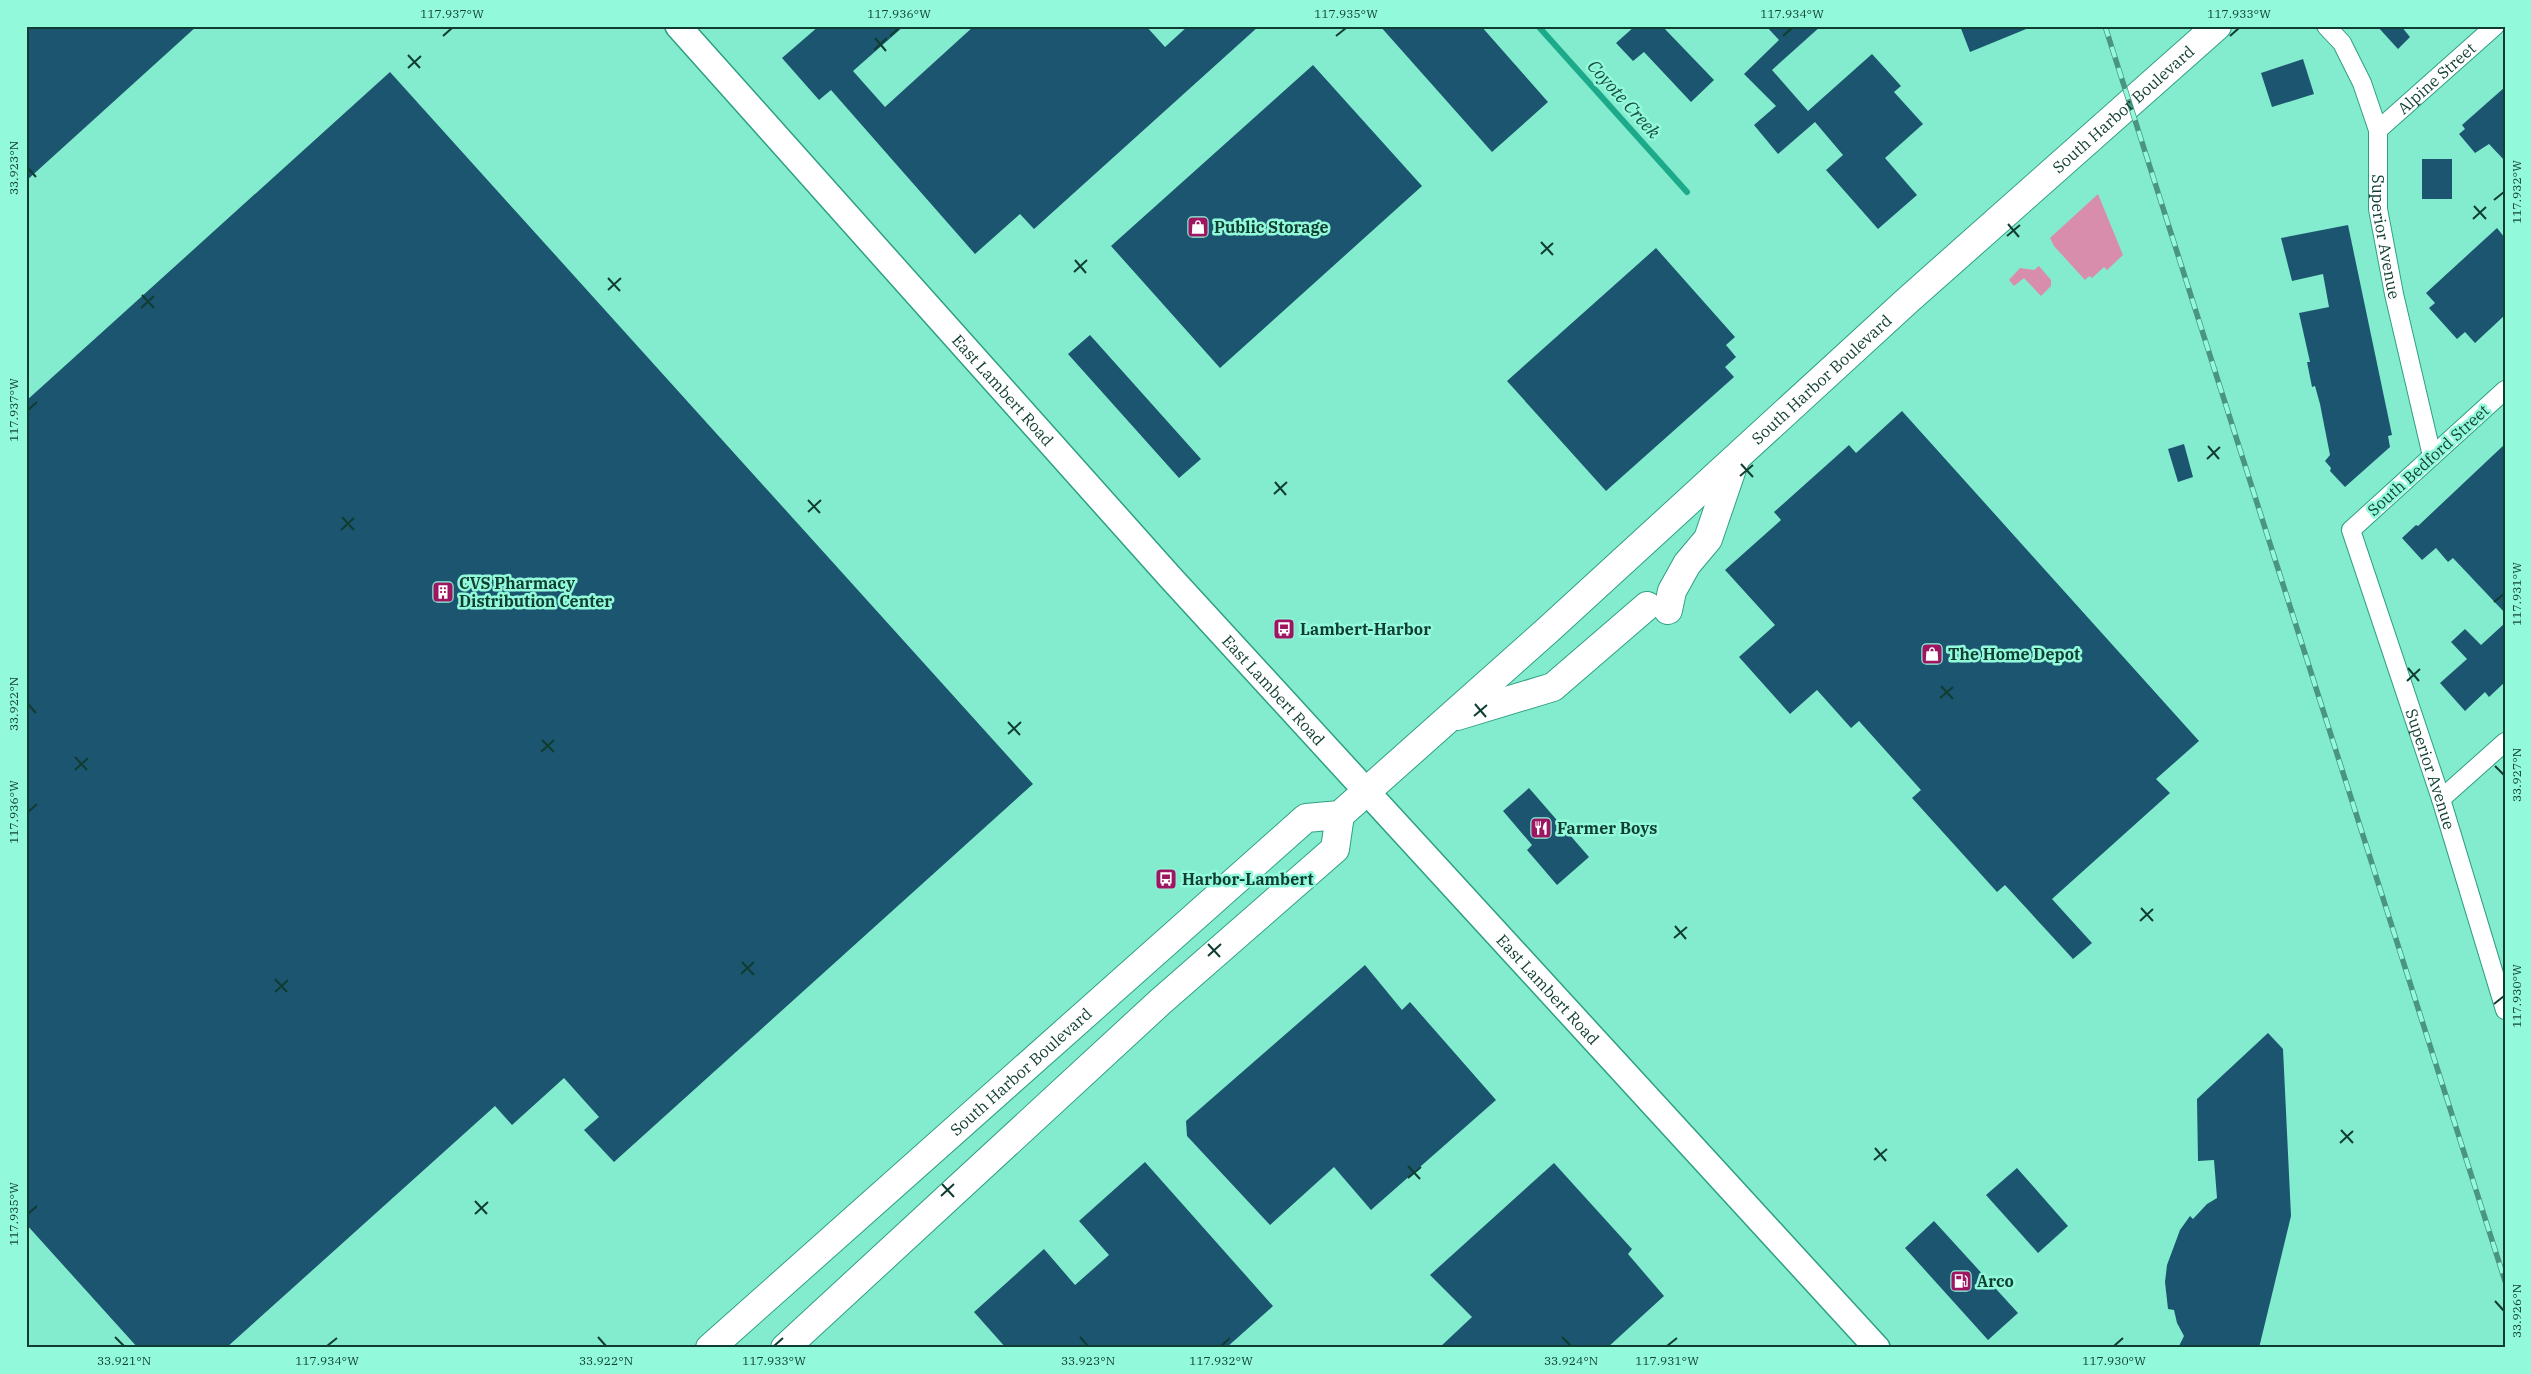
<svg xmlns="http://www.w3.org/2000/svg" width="2531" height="1374" font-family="'IBM Plex Serif',serif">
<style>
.green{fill:#d88dac}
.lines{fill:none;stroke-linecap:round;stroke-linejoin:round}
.stream{stroke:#1daa8b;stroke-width:6}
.building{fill:#1c556f}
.street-casing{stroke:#2f9f84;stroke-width:20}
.secondary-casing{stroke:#2f9f84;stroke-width:28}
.primary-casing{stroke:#2f9f84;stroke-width:30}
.street{stroke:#fff;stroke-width:18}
.secondary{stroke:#fff;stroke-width:25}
.primary{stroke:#fff;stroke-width:28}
.rail-casing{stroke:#4a9580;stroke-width:5.5}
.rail{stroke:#92fadb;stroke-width:4;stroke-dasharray:11;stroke-linecap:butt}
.ticks{fill:none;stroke:#0f3d31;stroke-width:2}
.labels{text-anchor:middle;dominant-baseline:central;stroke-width:5;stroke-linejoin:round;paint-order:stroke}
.street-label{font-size:16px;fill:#0f3d31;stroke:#92fadb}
.poi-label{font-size:16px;font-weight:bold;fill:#0f3d31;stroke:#92fadb;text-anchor:start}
.water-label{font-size:18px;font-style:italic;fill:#194d40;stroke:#92fadb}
.neatline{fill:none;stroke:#0f3d31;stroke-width:2}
.ticks-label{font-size:12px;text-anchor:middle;fill:#0f3d31}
</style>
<rect width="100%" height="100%" fill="#84ecce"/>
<!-- green -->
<path class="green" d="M 2098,194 L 2123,255 L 2107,270 L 2104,267 L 2092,278 L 2089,276 L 2085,280 L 2054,246 L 2050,238 Z
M 2039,266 L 2051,280 L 2051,286 L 2041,296 L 2024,278 L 2014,286 L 2009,280 L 2020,268 L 2034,270 Z"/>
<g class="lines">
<!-- stream -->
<path class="stream" d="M 1538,26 L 1687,192"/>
</g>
<!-- building -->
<path class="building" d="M 26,26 L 197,26 L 26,181 Z
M 819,26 L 904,26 L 853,71 L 885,107 L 974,26 L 1146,26 L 1165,47 L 1188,26 L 1259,26 L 1034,229 L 1020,214 L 975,254 L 831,90 L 819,100 L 782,58 Z
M 1380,26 L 1481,26 L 1548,102 L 1492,152 Z
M 1635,26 L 1662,26 L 1714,80 L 1691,102 L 1644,52 L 1633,61 L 1616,43 Z
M 1766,26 L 1821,26 L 1772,70 L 1808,111 L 1872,54 L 1901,86 L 1894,92 L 1923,124 L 1885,158 L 1917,195 L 1878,229 L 1826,170 L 1843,155 L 1815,122 L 1778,154 L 1754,125 L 1776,106 L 1744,74 L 1779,40 Z
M 1960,26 L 2031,26 L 2031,27 L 1970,52 Z
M 2377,26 L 2401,26 L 2410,37 L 2398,49 Z
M 2303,59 L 2314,94 L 2272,107 L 2261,73 Z
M 1313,65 L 1422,186 L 1220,368 L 1111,246 Z
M 390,72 L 1033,784 L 614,1162 L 584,1130 L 599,1117 L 564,1078 L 512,1125 L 495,1106 L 226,1348 L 138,1348 L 26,1224 L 26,401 Z
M 2505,87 L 2505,161 L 2489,144 L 2475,153 L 2459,134 L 2465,129 L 2462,125 Z
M 2422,159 L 2452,159 L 2452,199 L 2422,199 Z
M 2348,225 L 2392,435 L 2388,436 L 2390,447 L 2345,487 L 2330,471 L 2331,468 L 2325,461 L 2330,455 L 2320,404 L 2315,386 L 2312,387 L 2307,362 L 2310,362 L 2299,313 L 2329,307 L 2323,274 L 2292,281 L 2281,238 Z
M 2497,228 L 2505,238 L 2505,315 L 2475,343 L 2465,332 L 2457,339 L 2429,308 L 2435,303 L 2426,293 Z
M 1656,248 L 1735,337 L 1726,345 L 1736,357 L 1725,367 L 1734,377 L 1606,491 L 1507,381 Z
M 1090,335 L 1201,459 L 1179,478 L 1068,354 Z
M 1902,411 L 2199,741 L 2156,779 L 2170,793 L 2052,899 L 2092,943 L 2073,959 L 2005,885 L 1997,892 L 1912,798 L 1921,790 L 1859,721 L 1851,728 L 1817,690 L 1790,714 L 1739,657 L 1775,625 L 1725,570 L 1781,520 L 1774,512 L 1849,445 L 1856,453 Z
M 2184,444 L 2193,477 L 2178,482 L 2168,449 Z
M 2505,444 L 2505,613 L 2453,558 L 2448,562 L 2436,548 L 2422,560 L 2402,538 L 2416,525 L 2418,526 Z
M 2505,623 L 2505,682 L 2489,697 L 2485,692 L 2465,711 L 2440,683 L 2467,659 L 2451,642 L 2465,629 L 2481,645 Z
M 1529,788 L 1589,857 L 1557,885 L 1527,850 L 1532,845 L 1503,811 Z
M 1365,965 L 1402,1010 L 1410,1002 L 1496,1100 L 1371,1210 L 1334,1167 L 1270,1225 L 1187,1136 L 1186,1121 Z
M 2268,1033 L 2283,1049 L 2291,1216 L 2259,1348 L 2178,1348 L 2184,1336 L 2177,1323 L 2174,1310 L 2168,1309 L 2165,1282 L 2167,1265 L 2180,1230 L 2190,1216 L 2193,1219 L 2207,1204 L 2217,1198 L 2214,1160 L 2198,1161 L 2197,1099 Z
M 1145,1162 L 1273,1306 L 1226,1348 L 1006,1348 L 974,1312 L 1044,1249 L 1075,1285 L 1109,1255 L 1079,1221 Z
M 1554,1163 L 1632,1249 L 1628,1254 L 1664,1296 L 1607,1348 L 1439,1348 L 1472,1317 L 1430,1275 Z
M 2017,1168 L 2068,1226 L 2038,1253 L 1986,1195 Z
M 1934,1221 L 2018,1313 L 1988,1340 L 1905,1248 Z"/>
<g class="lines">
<!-- street casing -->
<g class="street-casing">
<g id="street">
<path id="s1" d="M 2326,26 L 2342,43 L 2362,83 L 2378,130 L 2378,209 L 2394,294 L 2432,456"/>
<path id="s2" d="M 2378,130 L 2495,26"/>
<path id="s3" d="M 2505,390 L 2351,530 L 2441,799 L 2505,1010"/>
<path d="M 2441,799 L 2505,742"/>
</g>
</g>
<!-- secondary casing -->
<g class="secondary-casing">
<g id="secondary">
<path id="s4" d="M 678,26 L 1170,577 L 1877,1348"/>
</g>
</g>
<!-- primary casing -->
<g class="primary-casing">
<g id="primary">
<path d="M 1668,610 L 1672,591 L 1687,564 L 1708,539 L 1735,460"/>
<path d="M 1457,716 L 1553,687 L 1647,606"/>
<path id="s5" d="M 710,1348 L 1306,818 L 1340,815 L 1549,629 L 1908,300 L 2217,26"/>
<path d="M 785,1348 L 1160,1002 L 1335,849 L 1340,815"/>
</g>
</g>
<!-- street -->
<use href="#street" class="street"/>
<!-- secondary -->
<use href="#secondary" class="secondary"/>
<!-- primary -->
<use href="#primary" class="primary"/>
<!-- rail casing -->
<g class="rail-casing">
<path id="rail" d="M 2105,26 L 2505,1281"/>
</g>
<!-- rail -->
<use href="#rail" class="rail"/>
</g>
<!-- ticks -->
<path class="ticks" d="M 443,36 L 452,28M 890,36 L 899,28M 1336,36 L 1346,28M 1783,36 L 1792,28M 2230,36 L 2239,28M 875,38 L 886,51M 874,50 L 887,38M 408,55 L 420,68M 408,68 L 421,56M 28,168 L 36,177M 2494,200 L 2504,192M 2474,206 L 2486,219M 2473,219 L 2486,207M 2008,224 L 2019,237M 2007,236 L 2020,225M 1541,242 L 1553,255M 1541,254 L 1553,243M 1075,260 L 1086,273M 1074,272 L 1087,260M 608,278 L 620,291M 608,290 L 621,278M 142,295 L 154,308M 141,308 L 154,296M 28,410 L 37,402M 2208,446 L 2219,459M 2207,459 L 2220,447M 1741,464 L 1753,477M 1740,476 L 1753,465M 1275,482 L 1286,495M 1274,494 L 1287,482M 808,500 L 820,513M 808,512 L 821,500M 342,517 L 354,530M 341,530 L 354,518M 2494,602 L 2504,594M 2408,668 L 2419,681M 2407,681 L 2420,669M 1941,686 L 1953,699M 1940,698 L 1953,687M 28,704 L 36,713M 1475,704 L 1486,717M 1474,716 L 1487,705M 1008,722 L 1020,735M 1008,734 L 1021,722M 542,740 L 554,752M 541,752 L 554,740M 75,757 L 87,770M 2495,766 L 2504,775M 75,770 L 88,758M 28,812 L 37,804M 2141,908 L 2153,921M 2140,921 L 2153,909M 1675,926 L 1686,939M 1674,938 L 1687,927M 1208,944 L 1220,957M 1208,956 L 1221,944M 742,962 L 754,975M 741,974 L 754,962M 275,979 L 287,992M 275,992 L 288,980M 2494,1004 L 2504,996M 2341,1130 L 2353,1143M 2340,1143 L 2353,1131M 1875,1148 L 1886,1161M 1874,1160 L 1887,1149M 1408,1166 L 1420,1179M 1408,1178 L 1421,1167M 942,1184 L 954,1197M 941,1196 L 954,1184M 475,1201 L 487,1214M 28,1214 L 37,1206M 475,1214 L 488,1202M 2495,1301 L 2504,1311M 115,1337 L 124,1346M 598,1337 L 606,1346M 1080,1337 L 1088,1346M 1562,1337 L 1571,1346M 327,1346 L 337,1338M 774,1346 L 783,1338M 1221,1346 L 1230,1338M 1667,1346 L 1677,1338M 2114,1346 L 2123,1338"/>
<!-- icons -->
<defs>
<g id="shop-square" transform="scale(1.125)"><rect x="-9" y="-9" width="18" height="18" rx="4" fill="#9e1562" stroke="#92fadb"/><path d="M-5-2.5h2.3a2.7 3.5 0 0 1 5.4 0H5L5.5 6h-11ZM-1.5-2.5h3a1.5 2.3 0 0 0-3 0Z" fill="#fff"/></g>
<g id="building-square" transform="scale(1.125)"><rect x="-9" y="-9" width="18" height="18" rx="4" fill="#9e1562" stroke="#92fadb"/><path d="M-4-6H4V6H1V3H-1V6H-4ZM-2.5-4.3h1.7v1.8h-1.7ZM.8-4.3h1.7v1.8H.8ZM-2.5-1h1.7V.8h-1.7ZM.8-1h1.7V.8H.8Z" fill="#fff"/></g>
<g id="bus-square" transform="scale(1.125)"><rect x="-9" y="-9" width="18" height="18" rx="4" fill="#9e1562" stroke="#92fadb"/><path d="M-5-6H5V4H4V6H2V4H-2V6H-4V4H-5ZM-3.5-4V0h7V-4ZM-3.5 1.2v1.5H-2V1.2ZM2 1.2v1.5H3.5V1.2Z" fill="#fff"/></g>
<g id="restaurant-square" transform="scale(1.125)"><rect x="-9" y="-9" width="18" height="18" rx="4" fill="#9e1562" stroke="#92fadb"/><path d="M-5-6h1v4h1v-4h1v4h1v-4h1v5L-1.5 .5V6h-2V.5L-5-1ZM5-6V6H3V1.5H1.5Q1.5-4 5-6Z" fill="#fff"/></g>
<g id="fuel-square" transform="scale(1.125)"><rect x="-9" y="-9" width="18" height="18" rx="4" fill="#9e1562" stroke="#92fadb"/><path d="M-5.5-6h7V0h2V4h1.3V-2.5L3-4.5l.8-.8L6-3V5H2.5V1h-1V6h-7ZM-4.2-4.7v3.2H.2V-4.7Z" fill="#fff"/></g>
</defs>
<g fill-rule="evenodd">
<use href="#shop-square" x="1198" y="227"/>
<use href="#building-square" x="443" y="592"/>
<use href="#bus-square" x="1284" y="629"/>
<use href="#shop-square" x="1932" y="654"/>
<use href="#restaurant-square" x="1541" y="828"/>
<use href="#bus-square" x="1166" y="879"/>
<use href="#fuel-square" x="1961" y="1281"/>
</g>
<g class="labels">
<!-- street labels -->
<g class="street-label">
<text stroke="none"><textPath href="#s2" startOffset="78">Alpine Street</textPath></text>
<text stroke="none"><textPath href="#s5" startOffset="1886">South Harbor Boulevard</textPath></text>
<text stroke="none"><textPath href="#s1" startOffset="225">Superior Avenue</textPath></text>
<text stroke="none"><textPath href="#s5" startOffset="1481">South Harbor Boulevard</textPath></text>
<text stroke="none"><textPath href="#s4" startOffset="488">East Lambert Road</textPath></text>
<text transform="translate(2428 460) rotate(-42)">South Bedford Street</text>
<text stroke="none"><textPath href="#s4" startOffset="892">East Lambert Road</textPath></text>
<text stroke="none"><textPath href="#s3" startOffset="460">Superior Avenue</textPath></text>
<text stroke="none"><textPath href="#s4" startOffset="1298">East Lambert Road</textPath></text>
<text stroke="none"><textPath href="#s5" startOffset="416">South Harbor Boulevard</textPath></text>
</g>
<!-- poi labels -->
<g class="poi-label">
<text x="1214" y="227">Public Storage</text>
<text x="459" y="583">CVS Pharmacy<tspan x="459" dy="18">Distribution Center</tspan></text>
<text x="1300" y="629">Lambert-Harbor</text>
<text x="1948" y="654">The Home Depot</text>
<text x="1557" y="828">Farmer Boys</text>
<text x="1182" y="879">Harbor-Lambert</text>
<text x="1977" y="1281">Arco</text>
</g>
<!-- water labels -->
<g class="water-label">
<text transform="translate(1624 99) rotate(48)">Coyote Creek</text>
</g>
</g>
<!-- border -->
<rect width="2531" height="1374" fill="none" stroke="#92fadb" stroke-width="55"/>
<rect x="28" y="28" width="2476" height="1318" class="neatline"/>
<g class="ticks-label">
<text x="452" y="18">117.937°W</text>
<text x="899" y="18">117.936°W</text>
<text x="1346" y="18">117.935°W</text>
<text x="1792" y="18">117.934°W</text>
<text x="2239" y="18">117.933°W</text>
<text transform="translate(14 168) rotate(-90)" y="4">33.923°N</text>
<text transform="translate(2517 192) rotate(-90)" y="4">117.932°W</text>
<text transform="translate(14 410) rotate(-90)" y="4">117.937°W</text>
<text transform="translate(2517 594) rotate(-90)" y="4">117.931°W</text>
<text transform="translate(14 704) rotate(-90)" y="4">33.922°N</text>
<text transform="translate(2517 775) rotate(-90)" y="4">33.927°N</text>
<text transform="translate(14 812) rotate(-90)" y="4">117.936°W</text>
<text transform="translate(2517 996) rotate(-90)" y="4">117.930°W</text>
<text transform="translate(14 1214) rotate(-90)" y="4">117.935°W</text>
<text transform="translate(2517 1311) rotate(-90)" y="4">33.926°N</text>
<text x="124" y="1365">33.921°N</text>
<text x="327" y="1365">117.934°W</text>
<text x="606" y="1365">33.922°N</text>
<text x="774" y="1365">117.933°W</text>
<text x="1088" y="1365">33.923°N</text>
<text x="1221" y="1365">117.932°W</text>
<text x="1571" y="1365">33.924°N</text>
<text x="1667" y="1365">117.931°W</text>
<text x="2114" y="1365">117.930°W</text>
</g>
</svg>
